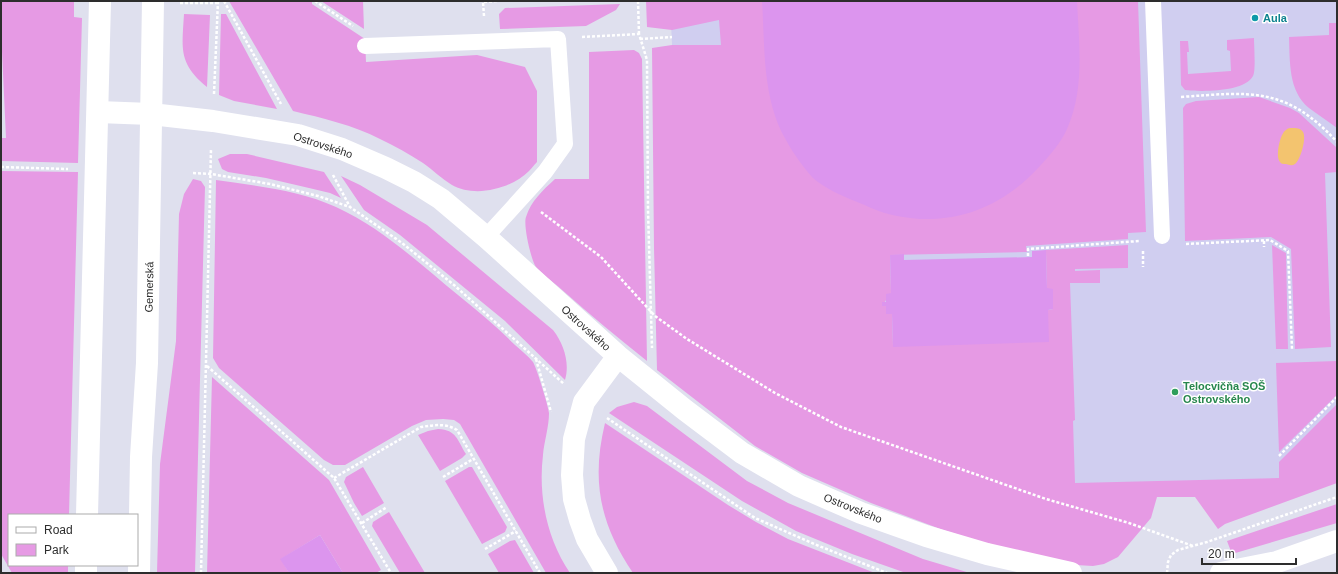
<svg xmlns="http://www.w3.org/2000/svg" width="1338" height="574" font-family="Helvetica,sans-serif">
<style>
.education{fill:#d0cef0}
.green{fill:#e69ae4}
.pitch{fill:#dc95ee}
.water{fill:#f3c46f}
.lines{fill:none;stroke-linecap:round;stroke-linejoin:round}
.path{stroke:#fff;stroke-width:2.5;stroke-dasharray:3 2;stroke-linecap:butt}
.lane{stroke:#fff;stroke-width:16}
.street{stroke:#fff;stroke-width:22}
.secondary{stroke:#fff;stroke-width:22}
.culture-dot{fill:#0f9aa8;stroke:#fff;stroke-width:1.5}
.leisure-dot{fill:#2e9e5b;stroke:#fff;stroke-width:1.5}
.labels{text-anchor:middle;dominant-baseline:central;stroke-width:3;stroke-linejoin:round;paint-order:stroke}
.culture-label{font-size:11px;font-weight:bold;fill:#0d838f;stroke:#fff;text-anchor:start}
.street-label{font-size:11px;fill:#2d2d2d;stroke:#fff}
.leisure-label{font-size:11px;font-weight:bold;fill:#27864d;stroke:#fff;text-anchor:start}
</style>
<rect width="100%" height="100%" fill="#dfe0ee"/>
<!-- education -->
<path class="education" d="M 670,1 L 1337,1 L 1337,483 L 1198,495 L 1130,498 L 944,453 L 672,45 Z"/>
<!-- green -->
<path class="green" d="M 1,1 L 74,1 L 74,17 L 82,18 L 78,163 L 1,161 L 1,138 L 6,138 L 1,30 Z
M 229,1 L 312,1 L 312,4 L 365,39 L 366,62 L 477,55 L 525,67 L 537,91 L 537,162 C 534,165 532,168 529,171 C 511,189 475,198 452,185 C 442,179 433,170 423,163 C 409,154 395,146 380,139 C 353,125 322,118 293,111 Z
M 321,1 L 363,1 L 364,29 Z
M 646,1 L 1138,1 L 1146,232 L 1128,233 L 1128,239 L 1026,246 L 1027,252 L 890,255 L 891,293 L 882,306 L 886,306 L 892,314 L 893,346 L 1053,309 L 1053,289 L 1047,289 L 1046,250 L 1128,245 L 1128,268 L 1075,269 L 1075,271 L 1100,270 L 1100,283 L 1070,283 L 1075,420 L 1073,421 L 1075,483 L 1279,478 L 1279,462 L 1337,404 L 1337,483 L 1225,524 L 1218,529 L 1195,497 L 1157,497 L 1151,518 L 1118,557 L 1104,564 L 1093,566 L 1076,565 L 994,546 L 943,530 L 871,503 L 802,473 L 755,446 L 657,370 L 654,248 L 652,48 L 672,45 L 721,45 L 719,20 L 672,30 L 647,27 Z
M 620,4 L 616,10 L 586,26 L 500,29 L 499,14 L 505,8 Z
M 184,14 L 210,15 L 207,87 C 178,63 182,49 184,14 Z
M 221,14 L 226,14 L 277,109 L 234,101 L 219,95 Z
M 1329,23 L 1337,23 L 1337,128 C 1328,121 1318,115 1309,108 C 1288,91 1290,61 1289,37 L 1329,35 Z
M 1254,38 C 1254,45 1256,71 1253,76 C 1245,92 1201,92 1185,90 L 1181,85 L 1180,41 L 1188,41 L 1189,52 L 1187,52 L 1188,74 L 1231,71 L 1230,51 L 1227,50 L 1227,40 Z
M 634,50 L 639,53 L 642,59 L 647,361 C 618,338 589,314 561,289 C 553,282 543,275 536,267 C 531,260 523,225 526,217 C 531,201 543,190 555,179 L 589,179 L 589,52 Z
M 1259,97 L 1290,108 L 1299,113 L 1337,148 L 1337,172 L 1325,173 L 1331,347 L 1295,349 L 1291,249 L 1271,237 L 1185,241 L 1183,108 L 1186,104 L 1196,101 Z
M 230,154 L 247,154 L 324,172 L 341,198 L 330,193 L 309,188 L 266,178 L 228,172 L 222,169 L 218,159 Z
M 1,171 L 78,172 L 69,515 L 9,515 L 9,565 L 68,565 L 68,573 L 12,573 L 1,554 Z
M 341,176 L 360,185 L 427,225 L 553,330 C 564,344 570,363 565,380 L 505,321 L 400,235 L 364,210 Z
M 193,179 L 201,181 L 205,187 L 195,573 L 157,573 L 160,464 L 176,341 L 179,214 L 184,194 Z
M 216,180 C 256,186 299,190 336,207 C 382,228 420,264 458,295 C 478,311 497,327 515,345 C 521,350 528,356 533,362 C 536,366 549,408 549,413 C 549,427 544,442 543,455 C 538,496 547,539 570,573 L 546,573 L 460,424 L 454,420 L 443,419 L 426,420 L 412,426 L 345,465 L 333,465 L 324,460 L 219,368 L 213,358 Z
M 1272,245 L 1286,253 L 1288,349 L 1276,349 Z
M 1337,361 L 1337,395 L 1279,452 L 1276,363 Z
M 212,377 L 329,480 L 381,570 L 376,573 L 343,573 L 320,535 L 281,559 L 289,573 L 207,573 Z
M 634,402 L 647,406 L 747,481 L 788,503 L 923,559 L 970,573 L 906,573 L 852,554 L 796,531 L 742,501 L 609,413 L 617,407 Z
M 605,423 L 728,505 L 756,522 L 788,539 L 875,573 L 633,573 C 600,524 591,481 605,423 Z
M 438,429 C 457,430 457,440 466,454 L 462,458 L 440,471 L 418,435 L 428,431 Z
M 363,467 L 384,503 L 362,516 L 354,503 L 344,482 L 346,477 Z
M 469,467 L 472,467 L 507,527 L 505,532 L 482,544 L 445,481 Z
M 1337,504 L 1337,523 L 1232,554 L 1227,541 Z
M 389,512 L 425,573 L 400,573 L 372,526 L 373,522 Z
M 515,540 L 534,573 L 499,573 L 488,554 L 510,541 Z"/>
<!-- pitch -->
<path class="pitch" d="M 762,1 L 1077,1 C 1079,44 1085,89 1067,129 C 1061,143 1049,156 1039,167 C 1002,208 952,227 897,216 C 886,214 873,209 862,204 C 847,198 825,189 813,178 C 803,167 793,153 786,140 C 762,99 765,47 762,1 Z
M 1046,250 L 1047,288 L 1053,289 L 1053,309 L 1048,310 L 1049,342 L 893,347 L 892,314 L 886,314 L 886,306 L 882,306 L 882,302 L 886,302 L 886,294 L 891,293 L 890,255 L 904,254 L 904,260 L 1032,257 L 1032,251 Z
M 320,535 L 343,573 L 289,573 L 280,559 Z"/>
<!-- water -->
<path class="water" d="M 1292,128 C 1296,128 1301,128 1303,132 C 1307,138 1300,161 1295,164 C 1292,166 1289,165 1286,164 C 1283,164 1281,164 1280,162 C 1275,157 1280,133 1286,130 C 1288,128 1290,128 1292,128 Z"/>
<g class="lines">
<!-- path -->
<path class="path" d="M 224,1 L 281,104
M 315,1 L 353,26
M 638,1 L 639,34
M 180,3 L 218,3
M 484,16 L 483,2 L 498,1
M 582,37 L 639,34 L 647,60 L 648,210 L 652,348
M 640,39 L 672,37
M 214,94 L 218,1
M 1181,97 C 1250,92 1286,86 1337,142
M 1,167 L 68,169
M 193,173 L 211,174 L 270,184 L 318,196 L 350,207 L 402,243 L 454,285 L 564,384
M 333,175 L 350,207
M 541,212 L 601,257 L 655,316 L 687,339 L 775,393 L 841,427 L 1046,499 L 1129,523 L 1193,546
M 1264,241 L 1264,247
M 1186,244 L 1270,240 L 1288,251 L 1292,349
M 1143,251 L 1143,267
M 1028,256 L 1028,249 L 1139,241
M 536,359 L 551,412
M 207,366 L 334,478 L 391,573
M 607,418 L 755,518 L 819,546 L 887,573
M 1279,456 L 1337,397
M 443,477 L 473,459
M 334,478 L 421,427 C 434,425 446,423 457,430 L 540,573
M 362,523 L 387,507
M 485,549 L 516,531
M 201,573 L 211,149
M 1167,573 L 1168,562 L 1171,555 L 1178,550 L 1207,542 L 1337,497"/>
<!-- lane -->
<path class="lane" d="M 1153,1 L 1162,236
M 365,46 L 558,39 L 565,144 L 545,172 L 486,237"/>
<!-- street -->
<path class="street" d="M 98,112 L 151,114 L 213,121 L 298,135 L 342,149 L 386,168 L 414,182 L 441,199 L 486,237 L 618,356 L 685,410 L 742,453 L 799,486 L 861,513 L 926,536 L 987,554 L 1071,573
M 607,573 L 587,539 L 580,520 L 574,499 L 572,475 L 574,439 L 584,402 L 618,356
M 1221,573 L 1277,562 L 1337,541"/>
<!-- secondary -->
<path class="secondary" d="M 87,515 L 100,1
M 86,573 L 86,565
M 139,573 L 141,457 L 147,363 L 153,1"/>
</g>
<!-- markers -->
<circle class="culture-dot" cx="1255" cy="18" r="4"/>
<circle class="leisure-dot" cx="1175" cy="392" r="4"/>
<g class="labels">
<!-- culture labels -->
<g class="culture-label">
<text x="1263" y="18">Aula</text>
</g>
<!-- street labels -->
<g class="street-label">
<text transform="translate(323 145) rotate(18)">Ostrovského</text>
<text transform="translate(149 287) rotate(-89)">Gemerská</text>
<text transform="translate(586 328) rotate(42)">Ostrovského</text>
<text transform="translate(853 508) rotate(22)">Ostrovského</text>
</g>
<!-- leisure labels -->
<g class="leisure-label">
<text x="1183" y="386">Telocvičňa SOŠ<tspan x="1183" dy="13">Ostrovského</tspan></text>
</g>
</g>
<!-- border -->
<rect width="1338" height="574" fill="none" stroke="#2d2d2d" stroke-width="4"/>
<!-- legend -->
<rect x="8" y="514" width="130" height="52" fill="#ffffff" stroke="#ababab"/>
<rect x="16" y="527" width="20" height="6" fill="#ffffff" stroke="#ababab"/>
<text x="44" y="534" font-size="12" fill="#2d2d2d">Road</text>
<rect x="16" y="544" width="20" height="12" fill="#e69ae4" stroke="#ababab"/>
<text x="44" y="554" font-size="12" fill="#2d2d2d">Park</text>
<!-- scale -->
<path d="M1202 558v6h94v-6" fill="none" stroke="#2d2d2d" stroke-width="2"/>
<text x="1208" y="558" font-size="12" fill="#2d2d2d" stroke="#ffffff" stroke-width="3" paint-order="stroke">20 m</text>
</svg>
